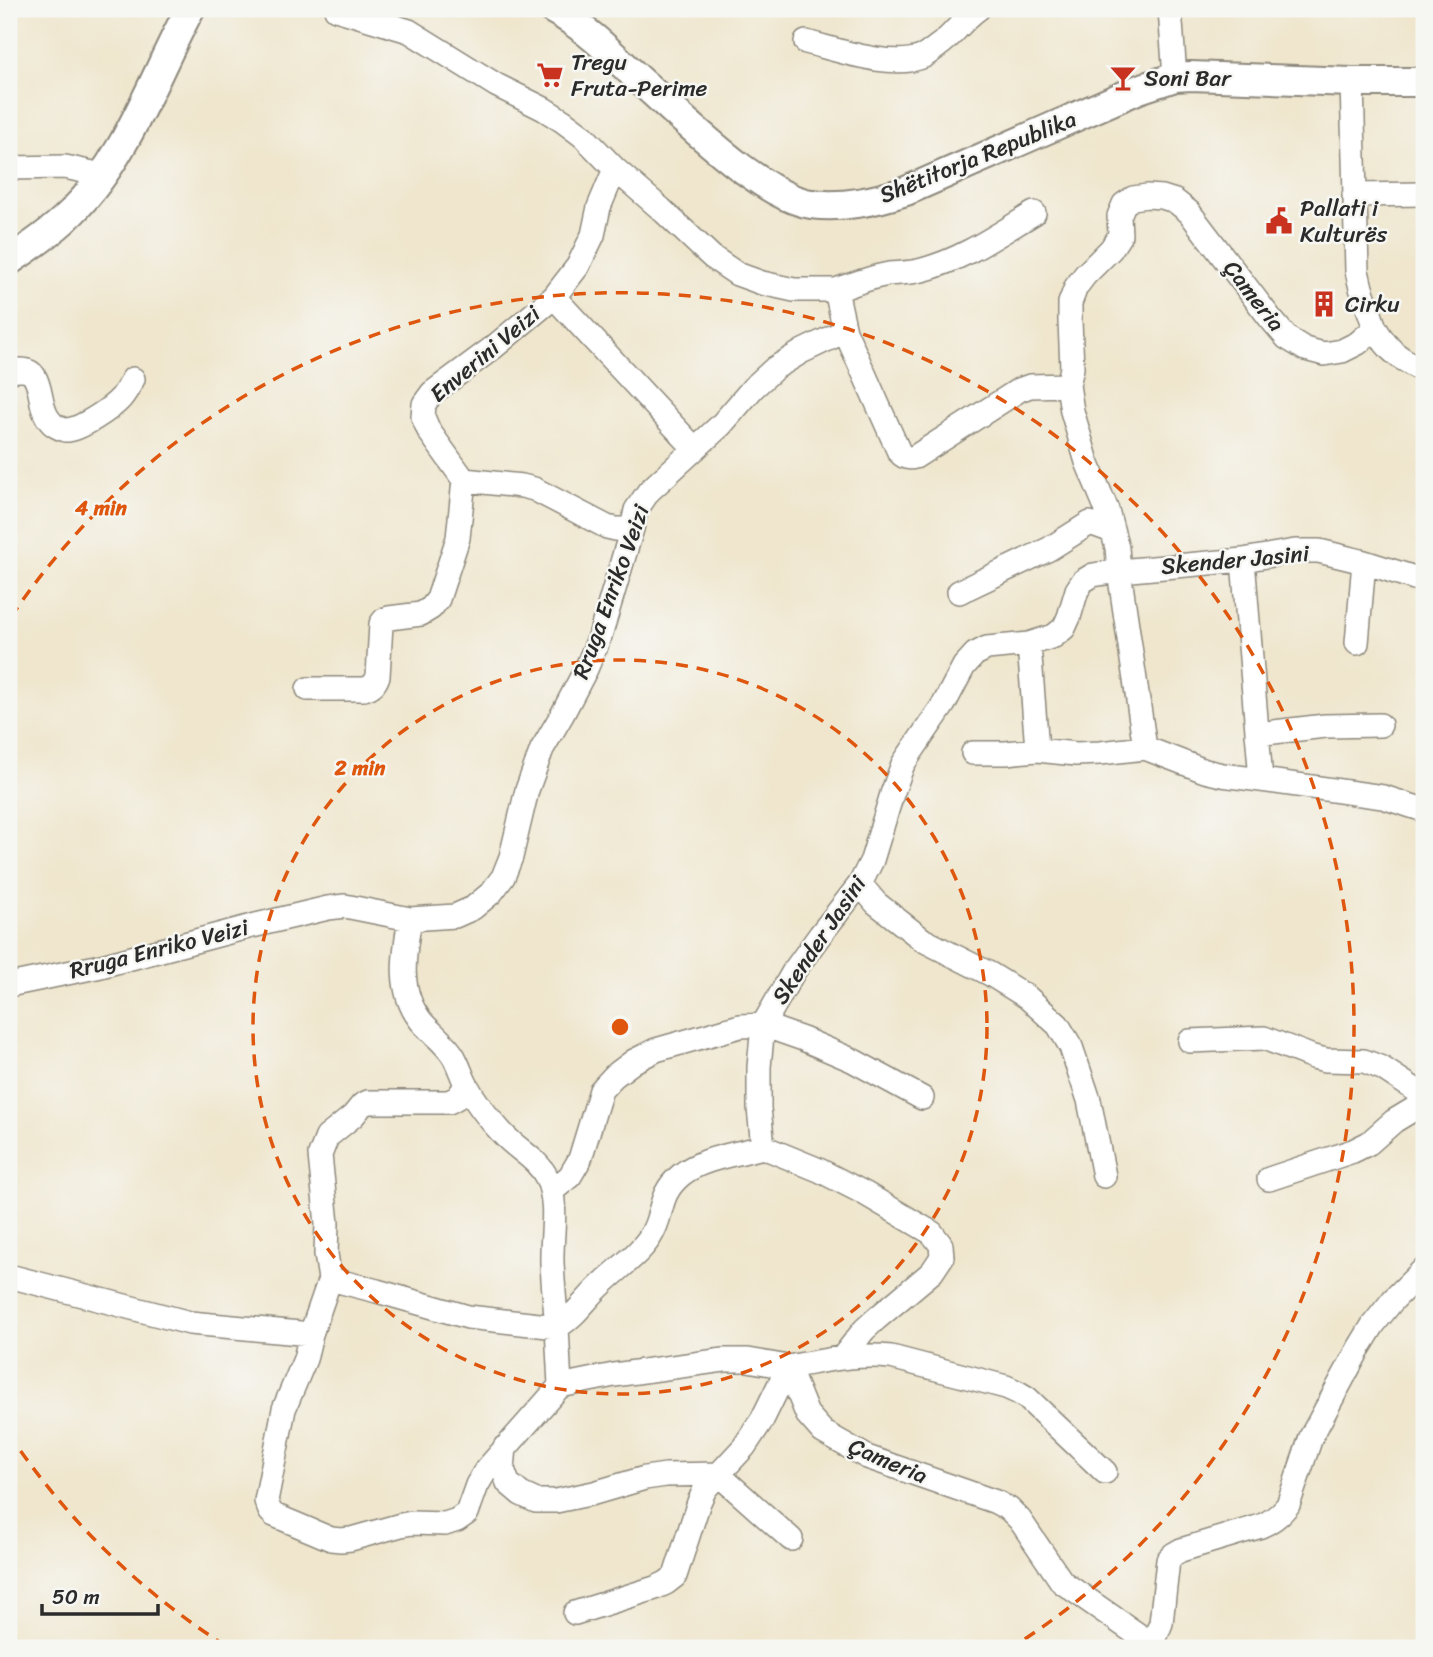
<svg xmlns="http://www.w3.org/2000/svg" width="1433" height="1657" font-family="Sriracha,sans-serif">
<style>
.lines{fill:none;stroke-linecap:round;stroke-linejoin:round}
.minor-casing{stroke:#8d887c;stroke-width:26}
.major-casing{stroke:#8d887c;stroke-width:32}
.minor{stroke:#fff;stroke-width:23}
.major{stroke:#fff;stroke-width:28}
.ring{fill:none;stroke:#df570e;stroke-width:3.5;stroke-dasharray:12 9}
.labels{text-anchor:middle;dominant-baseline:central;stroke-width:5;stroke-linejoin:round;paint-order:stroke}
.poi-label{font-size:23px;fill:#2b2b2b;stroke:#f6f6f2;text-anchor:start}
.street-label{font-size:23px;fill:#2b2b2b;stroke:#f6f6f2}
.centre{fill:#df570e;stroke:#f6f6f2;stroke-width:3.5}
.ring-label{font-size:21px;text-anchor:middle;font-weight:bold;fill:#df570e;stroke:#f6f6f2;stroke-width:5;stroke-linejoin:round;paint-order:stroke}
</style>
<rect width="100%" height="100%" fill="#f6f6f2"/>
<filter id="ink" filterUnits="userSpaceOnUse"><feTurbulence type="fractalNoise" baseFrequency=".0143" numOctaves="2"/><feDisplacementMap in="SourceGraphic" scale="14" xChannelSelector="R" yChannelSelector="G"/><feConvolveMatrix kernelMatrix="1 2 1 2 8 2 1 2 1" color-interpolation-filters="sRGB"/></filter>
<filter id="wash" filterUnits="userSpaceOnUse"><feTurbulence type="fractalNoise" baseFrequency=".00686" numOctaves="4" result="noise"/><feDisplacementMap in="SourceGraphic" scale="28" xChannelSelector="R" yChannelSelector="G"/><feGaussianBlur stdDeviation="1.57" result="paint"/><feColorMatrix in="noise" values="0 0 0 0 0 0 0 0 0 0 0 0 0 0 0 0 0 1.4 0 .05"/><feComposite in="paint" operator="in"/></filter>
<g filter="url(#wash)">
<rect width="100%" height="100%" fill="#efe6cd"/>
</g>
<g filter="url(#ink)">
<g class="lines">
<!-- minor casing -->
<g class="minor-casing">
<path id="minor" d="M 1170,9 L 1175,77
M 806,42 C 838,50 894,70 924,56 C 929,53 934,49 938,46 C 953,36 963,19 978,9
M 1352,82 L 1357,271 L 1361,288 L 1375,328
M 9,168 L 65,167 L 102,175
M 1354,195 L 1424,194
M 836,290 C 854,284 871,277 889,274 C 900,273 911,273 922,270 C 962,260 999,234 1034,213
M 554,297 L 695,449
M 845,331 L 899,452 C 904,458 908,459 915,457 L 1019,390 L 1030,386 L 1068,385
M 9,371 C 17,370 29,368 34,376 C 43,390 39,410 51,422 C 53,425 61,429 65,430 C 79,431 112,408 121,398 C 126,392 129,386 133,379
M 464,480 L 522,486 L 534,489 L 607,527 L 616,529 L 632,529
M 1243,560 L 1261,780 L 1383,797 L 1424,810
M 959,592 L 1049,549 L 1090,523 L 1112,531
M 1357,643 L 1364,562
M 1029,644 L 1037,750 L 1076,754 L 1100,753 L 1145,748 L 1205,771 L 1222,775 L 1261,780
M 308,689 L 364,689 C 372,687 375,684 378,676 L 381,624 L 384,620 L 389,618 L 421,614 L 431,608 L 438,599 L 458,538 L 464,480 L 429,431 L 423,417 L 424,404 L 432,393 L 494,347 L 554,297 L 578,266 L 593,235 L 599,207 L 615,169
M 1257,734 L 1325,726 L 1380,725
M 1145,748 L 1119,571 L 1117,548 L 1107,510 L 1087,462 L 1072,411 L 1068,385 L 1072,368 L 1070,321 L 1070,303 L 1076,287 L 1085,275 L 1111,249 L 1120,235 L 1119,216 L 1124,204 L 1133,198 L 1147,196 L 1162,197 L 1175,201 L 1189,212 L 1270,318 L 1287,338 L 1305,349 L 1324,354 L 1342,351 L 1358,343 L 1375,328 C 1390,353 1399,358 1424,371
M 973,753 L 1006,753 L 1037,750
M 860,884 L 876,903 L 923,940 L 990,974 L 1027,997 L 1058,1025 L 1071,1047 L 1089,1100 L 1104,1176
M 9,985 L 101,966 L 252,926 L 328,908 L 345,906 L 410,919 L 455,916 L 473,908 L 491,893 L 503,877 L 511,857 L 527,790 L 542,749 L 562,715 L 586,669 L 600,636 L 632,529 L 636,510 L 649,491 L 721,425 L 753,388 L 775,368 L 803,351 L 845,331 L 836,290 L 794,290 L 762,283 L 737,274 L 712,257 L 661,209 L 615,169 L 583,136 L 563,121 L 544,109 L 496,85 L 409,31 L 336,9
M 1190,1041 L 1264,1038 L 1313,1057 L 1326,1060 L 1364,1061 L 1382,1068 L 1414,1089 L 1424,1091
M 763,1147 L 819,1170 L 864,1193 L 932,1233 L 941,1245 L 942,1257 L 932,1272 L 876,1319 L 864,1330 L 842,1358
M 1269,1179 L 1353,1151 L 1369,1143 L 1394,1121 L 1424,1103
M 552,1191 L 570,1176 L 580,1159 L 601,1090 L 614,1076 L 634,1061 L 656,1050 L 740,1026 L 763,1025 L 803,1039 L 852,1060 L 922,1098
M 9,1276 L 190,1323 L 311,1334 L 330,1279 L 326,1254 L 327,1224 L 320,1155 L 327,1137 L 353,1116 L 362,1105 L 368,1102 L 449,1102 L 458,1097 L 466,1086
M 330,1279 L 377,1291 L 468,1317 L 557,1327 C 555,1305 553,1284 552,1263 C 551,1234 559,1205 547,1178 C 538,1159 516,1149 502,1133 C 489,1119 476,1103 467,1086 C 462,1077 459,1066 454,1057 C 446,1043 431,1033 421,1021 C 397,991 404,954 410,919
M 311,1334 L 305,1359 L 284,1409 L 266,1501 L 270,1511 L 274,1515 L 331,1539 L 341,1540 L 351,1539 L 401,1525 L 412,1523 L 445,1524 L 457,1520 L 467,1513 L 477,1485 L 486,1470 L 560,1386
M 560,1386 L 557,1327 C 575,1317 585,1300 600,1286 C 616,1270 638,1256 650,1237 C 665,1214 656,1196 681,1175 C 701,1158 738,1154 763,1147 L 759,1108 L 759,1067 L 763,1025 L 794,971 L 820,935 L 860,884 L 872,860 L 892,794 L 903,764 L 944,704 L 964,666 L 975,654 L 987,648 L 1029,644 L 1054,636 L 1064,628 L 1069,617 L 1077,590 L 1083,581 L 1093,575 L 1119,571 L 1243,560 L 1295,551 L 1319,551 L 1364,562 L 1424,581
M 560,1386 L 614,1375 L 724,1360 L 748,1360 L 788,1367 L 807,1414 L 823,1432 L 867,1457 L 996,1502 L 1009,1509 L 1020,1520 L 1062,1582 L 1144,1639 L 1154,1648
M 505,1447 L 503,1469 L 508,1483 L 521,1494 L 536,1501 L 556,1501 L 594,1493 L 645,1478 L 666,1475 L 718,1474 L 791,1539
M 575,1613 L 655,1588 L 666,1583 L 675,1576 L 699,1502 L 705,1489 L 744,1447 L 762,1420 L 788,1367 C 824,1361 855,1353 891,1357 L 1006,1387 L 1017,1392 L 1027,1398 L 1105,1472
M 1152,1646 L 1161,1623 L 1168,1560 L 1174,1554 L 1181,1550 L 1261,1526 C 1273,1521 1280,1515 1288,1505 L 1311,1437 L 1359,1348 L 1373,1325 L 1393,1300 L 1424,1269"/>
</g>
<!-- major casing -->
<g class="major-casing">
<path id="major" d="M 552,9 C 582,25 606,48 631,72 C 667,105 702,138 740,167 C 761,182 786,200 811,204 C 844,208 875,201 906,191 L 1139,89 L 1175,77 L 1191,76 L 1352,82 L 1424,82
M 9,261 C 31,246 53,231 72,212 C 128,156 153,77 190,9"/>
</g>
<!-- minor -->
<use href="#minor" class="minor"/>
<!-- major -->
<use href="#major" class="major"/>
</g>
</g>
<!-- distance rings -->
<g class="ring">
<circle cx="620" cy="1027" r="367"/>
<path d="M226 1646A734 734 0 0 1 11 1437M11 617A734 734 0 1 1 1014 1646"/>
</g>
<!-- icons -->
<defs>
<g id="supermarket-bare" transform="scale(2.1)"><path d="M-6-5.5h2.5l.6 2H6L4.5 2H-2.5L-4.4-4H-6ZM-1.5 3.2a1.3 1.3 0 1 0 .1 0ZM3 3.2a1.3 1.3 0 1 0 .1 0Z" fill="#c8321e" stroke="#f6f6f2" stroke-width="2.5" paint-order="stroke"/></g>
<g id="bar-bare" transform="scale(2.1)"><path d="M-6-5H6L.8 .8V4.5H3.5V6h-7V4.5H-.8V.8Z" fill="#c8321e" stroke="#f6f6f2" stroke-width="2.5" paint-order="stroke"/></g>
<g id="civic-bare" transform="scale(2.1)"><path d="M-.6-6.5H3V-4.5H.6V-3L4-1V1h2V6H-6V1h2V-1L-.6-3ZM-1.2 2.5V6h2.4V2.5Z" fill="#c8321e" stroke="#f6f6f2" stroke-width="2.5" paint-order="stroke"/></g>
<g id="building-bare" transform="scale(2.1)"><path d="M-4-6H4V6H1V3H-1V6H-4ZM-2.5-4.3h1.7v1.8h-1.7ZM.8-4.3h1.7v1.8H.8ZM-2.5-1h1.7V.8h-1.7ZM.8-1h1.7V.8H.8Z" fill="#c8321e" stroke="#f6f6f2" stroke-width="2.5" paint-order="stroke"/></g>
</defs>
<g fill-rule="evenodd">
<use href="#supermarket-bare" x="550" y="75"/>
<use href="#bar-bare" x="1123" y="78"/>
<use href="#civic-bare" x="1279" y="221"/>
<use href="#building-bare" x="1324" y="304"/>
</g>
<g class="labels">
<!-- poi labels -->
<g class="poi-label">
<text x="571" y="62">Tregu<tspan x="571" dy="26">Fruta-Perime</tspan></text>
<text x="1144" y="78">Soni Bar</text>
<text x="1300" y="208">Pallati i<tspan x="1300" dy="26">Kulturës</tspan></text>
<text x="1345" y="304">Cirku</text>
</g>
<!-- street labels -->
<g class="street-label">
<text transform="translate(978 157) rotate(-22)">Shëtitorja Republika</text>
<text transform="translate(1254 296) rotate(52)">Çameria</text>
<text transform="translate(485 354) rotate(-40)">Enverini Veizi</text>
<text transform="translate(1235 560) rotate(-5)">Skender Jasini</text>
<text transform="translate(611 592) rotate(-70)">Rruga Enriko Veizi</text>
<text transform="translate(819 940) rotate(-56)">Skender Jasini</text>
<text transform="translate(159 949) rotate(-14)">Rruga Enriko Veizi</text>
<text transform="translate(888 1461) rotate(23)">Çameria</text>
</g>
</g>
<circle cx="620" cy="1027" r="10" class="centre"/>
<g class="ring-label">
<text x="101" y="515">4 min</text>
<text x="360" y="775">2 min</text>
</g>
<!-- margin -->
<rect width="1433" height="1657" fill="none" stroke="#f6f6f2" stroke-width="35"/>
<!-- scale -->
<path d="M42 1604v10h116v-10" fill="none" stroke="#2b2b2b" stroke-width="3.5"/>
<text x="52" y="1604" font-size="21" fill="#2b2b2b" stroke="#f6f6f2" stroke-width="5" paint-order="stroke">50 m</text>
</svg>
